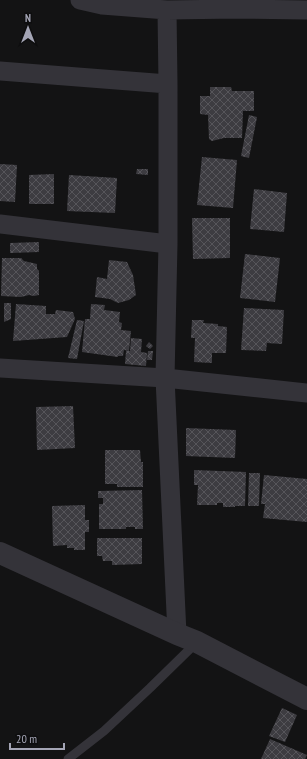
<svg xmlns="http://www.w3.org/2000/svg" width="307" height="759" font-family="'PT Sans Narrow',sans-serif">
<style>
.building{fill:url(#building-cross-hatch)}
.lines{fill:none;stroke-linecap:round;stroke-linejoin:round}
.service{stroke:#343339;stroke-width:9}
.minor{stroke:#343339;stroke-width:19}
.tertiary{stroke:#343339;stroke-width:22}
</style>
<defs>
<pattern id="building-cross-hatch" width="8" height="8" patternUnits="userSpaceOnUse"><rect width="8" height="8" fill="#3d3c41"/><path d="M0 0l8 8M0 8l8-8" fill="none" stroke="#56555a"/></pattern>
</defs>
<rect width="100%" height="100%" fill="#131314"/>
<!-- building -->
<path class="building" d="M 210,87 L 231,87 L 232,91 L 254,91 L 254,111 L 243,111 L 242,138 L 224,138 L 212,141 L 209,139 L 208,115 L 200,114 L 200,96 L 210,96 Z
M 249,115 L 257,117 L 249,158 L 241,156 Z
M 202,157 L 237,160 L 233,208 L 197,205 Z
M 0,164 L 17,165 L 15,202 L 0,201 Z
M 137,169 L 148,169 L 148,175 L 136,174 Z
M 54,174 L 54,204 L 29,204 L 29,175 Z
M 69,175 L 117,178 L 115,213 L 67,211 Z
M 254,189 L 287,193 L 284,232 L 250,229 Z
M 192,218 L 230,218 L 230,258 L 193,259 Z
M 39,242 L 39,252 L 10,253 L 10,243 Z
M 245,254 L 280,258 L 275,302 L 240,298 Z
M 2,258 L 21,258 L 24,261 L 37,264 L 37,269 L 39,271 L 39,295 L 34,296 L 29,295 L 21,297 L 1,296 Z
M 109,260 L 127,262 L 133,275 L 136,295 L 129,300 L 118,303 L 110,299 L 95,297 L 97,277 L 107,279 Z
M 4,303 L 11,303 L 11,319 L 4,322 Z
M 16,304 L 46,306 L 46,314 L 55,314 L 56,310 L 73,312 L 75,319 L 67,337 L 13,341 Z
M 91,304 L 105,305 L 104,310 L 120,312 L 119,322 L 122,323 L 121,330 L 131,331 L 129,351 L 124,350 L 123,356 L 118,356 L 118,357 L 82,352 L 85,319 L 90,319 Z
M 244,308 L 284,310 L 282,344 L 267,343 L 266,351 L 241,350 Z
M 77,320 L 84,321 L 77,359 L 68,358 Z
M 192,320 L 204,320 L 203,323 L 218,324 L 218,326 L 227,327 L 226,353 L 212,353 L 212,363 L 194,362 L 195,338 L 191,338 Z
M 131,338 L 142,339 L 141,352 L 147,353 L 146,366 L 125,364 L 126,351 L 130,351 Z
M 149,342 L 153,346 L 150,349 L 146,346 Z
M 148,351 L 153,351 L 152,360 L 147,360 Z
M 73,406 L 75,448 L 37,450 L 36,407 Z
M 186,428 L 236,430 L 235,458 L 186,456 Z
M 105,450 L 140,450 L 141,462 L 143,462 L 143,487 L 117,487 L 117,484 L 105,484 Z
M 194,470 L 246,472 L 245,506 L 235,506 L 235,507 L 223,507 L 223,503 L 217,503 L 217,505 L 197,505 L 198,485 L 194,485 Z
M 249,473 L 260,473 L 259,506 L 248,506 Z
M 264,475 L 307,479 L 307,522 L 263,518 L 265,504 L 261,504 Z
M 142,490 L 143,529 L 135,529 L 135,527 L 126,527 L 126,529 L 99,529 L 99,504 L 103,504 L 103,498 L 98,498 L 98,491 Z
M 85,505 L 85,520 L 89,520 L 89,532 L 85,532 L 85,550 L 74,550 L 74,548 L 67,548 L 67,545 L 53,546 L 52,506 Z
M 97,538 L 142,538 L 142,564 L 112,565 L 112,561 L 103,561 L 102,556 L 97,556 Z
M 282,708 L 297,715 L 285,742 L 269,736 Z
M 270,739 L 307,755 L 305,759 L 261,759 Z"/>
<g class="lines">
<!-- service -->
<path class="service" d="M 68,759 L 104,731 L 150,688 L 196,643"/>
<!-- minor -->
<path class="minor" d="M 80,0 L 102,5 L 167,10 L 237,9 L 307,10
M 167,10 L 168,84 L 168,244 L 165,378 L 177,634
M 0,71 L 168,84
M 0,224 L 168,244
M 0,368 L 165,378 L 307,393"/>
<!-- tertiary -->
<path class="tertiary" d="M 0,553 L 177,634 L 197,642 L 307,699"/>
</g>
<!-- north arrow -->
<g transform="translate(28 28)" stroke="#0e0e0f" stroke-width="3" paint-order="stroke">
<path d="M0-3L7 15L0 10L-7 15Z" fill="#a4a5b5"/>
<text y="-6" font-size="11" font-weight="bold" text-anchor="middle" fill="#a4a5b5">N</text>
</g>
<!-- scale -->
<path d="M10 743v6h54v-6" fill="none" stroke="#a4a5b5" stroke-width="2"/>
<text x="16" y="743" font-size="12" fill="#a4a5b5" stroke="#0e0e0f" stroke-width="3" paint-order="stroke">20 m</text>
</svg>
